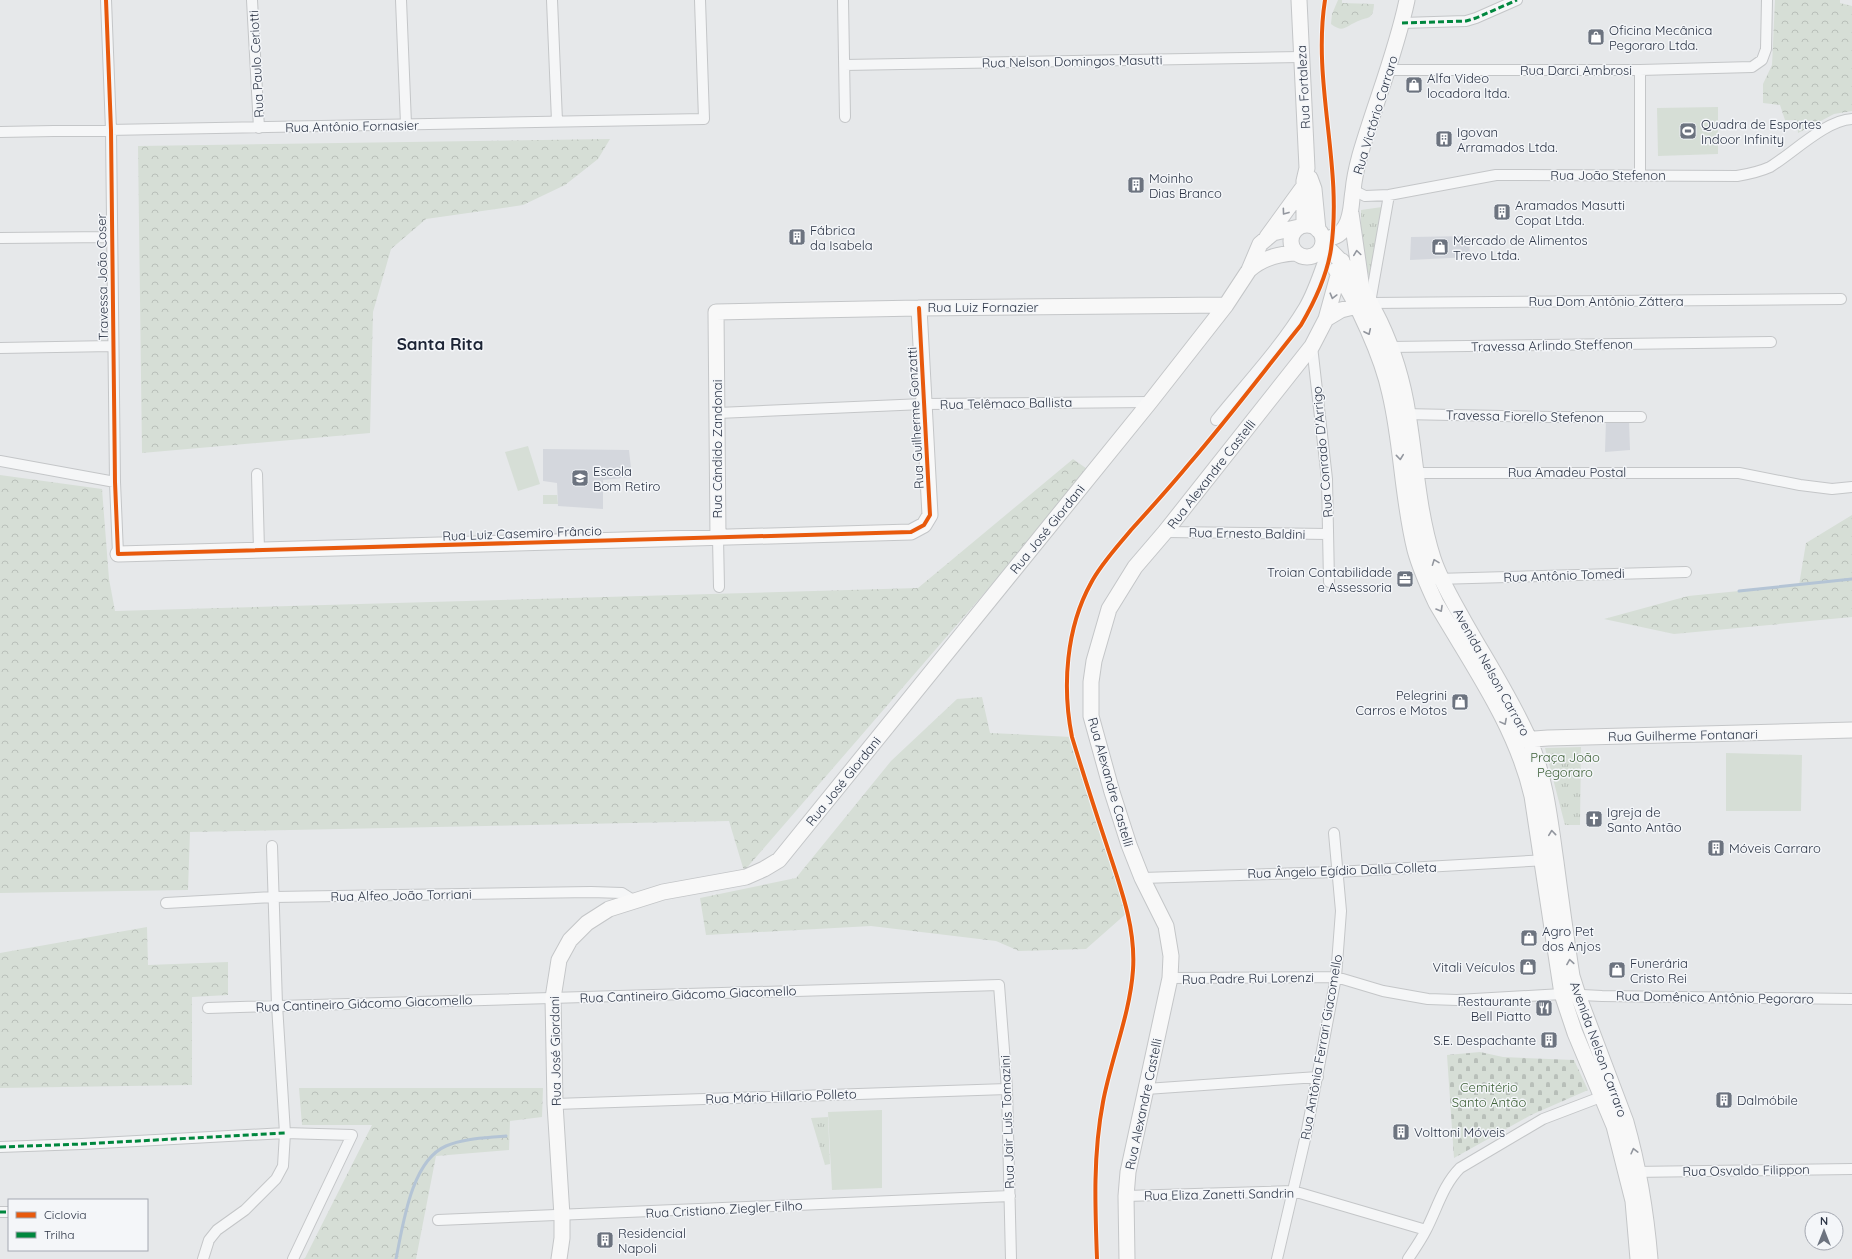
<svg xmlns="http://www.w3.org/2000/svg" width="1852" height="1259" font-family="Quicksand,sans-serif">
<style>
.built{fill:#d4d7dd}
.grass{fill:url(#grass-tufts)}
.forest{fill:url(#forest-crowns)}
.cemetery{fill:url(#cemetery-stones)}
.pitch{fill:#d6ded6}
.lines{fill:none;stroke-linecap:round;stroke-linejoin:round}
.stream{stroke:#b4c4d5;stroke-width:3}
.street-casing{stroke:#c4c6c8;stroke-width:12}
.secondary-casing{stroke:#c4c6c8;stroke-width:17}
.street{stroke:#f5f6f7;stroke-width:10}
.secondary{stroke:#f8f8f8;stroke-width:15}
.rail-casing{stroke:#cecfd2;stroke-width:4.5}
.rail{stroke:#f4f6f9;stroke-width:3;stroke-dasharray:9;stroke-linecap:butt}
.quiet{stroke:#00873e;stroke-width:3;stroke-dasharray:6 3;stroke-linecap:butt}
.cycleway-casing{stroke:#f4f6f9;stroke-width:6}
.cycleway{stroke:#e8590c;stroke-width:4}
.oneway{stroke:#92969e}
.labels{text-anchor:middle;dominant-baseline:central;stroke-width:3;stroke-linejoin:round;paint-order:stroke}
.poi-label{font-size:13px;fill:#2b3445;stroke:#f4f6f9;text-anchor:start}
.street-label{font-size:13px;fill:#2b3445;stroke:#f4f6f9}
.park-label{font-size:13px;fill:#3f6138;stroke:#f4f6f9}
.district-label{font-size:17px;font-weight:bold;fill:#1d2536;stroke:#f4f6f9}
</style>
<defs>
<pattern id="grass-tufts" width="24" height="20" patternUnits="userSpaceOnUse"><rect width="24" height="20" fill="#d6ded6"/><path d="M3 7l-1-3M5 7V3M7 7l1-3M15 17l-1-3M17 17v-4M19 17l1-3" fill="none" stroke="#b8bfb9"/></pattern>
<pattern id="forest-crowns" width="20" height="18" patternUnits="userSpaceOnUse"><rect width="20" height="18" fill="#d6ded6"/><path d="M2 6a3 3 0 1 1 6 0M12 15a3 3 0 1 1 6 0" fill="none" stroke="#b8bfb9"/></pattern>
<pattern id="cemetery-stones" width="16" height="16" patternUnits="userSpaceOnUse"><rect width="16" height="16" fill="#d6ded6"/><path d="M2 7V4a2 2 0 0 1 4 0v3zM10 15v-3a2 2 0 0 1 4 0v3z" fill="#b8bfb9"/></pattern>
</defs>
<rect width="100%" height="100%" fill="#e6e8ea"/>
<!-- built -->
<path class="built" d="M 1469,236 L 1470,257 L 1410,260 L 1411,237 Z
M 1606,420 L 1629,420 L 1630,450 L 1605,452 Z
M 543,449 L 629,450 L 632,477 L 603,480 L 603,509 L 558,506 L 557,483 L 543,481 Z"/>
<!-- grass -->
<path class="grass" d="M 1382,207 L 1371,280 L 1361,256 L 1361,210 Z
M 1581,747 L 1580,825 L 1565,825 L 1545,748 Z
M 828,1117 L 830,1164 L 825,1165 L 811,1118 Z"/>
<!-- forest -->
<path class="forest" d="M 1338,0 L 1342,0 L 1342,3 L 1374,4 C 1373,21 1368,16 1356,22 C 1345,27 1343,33 1331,24 L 1332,14 Z
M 1775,0 L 1840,0 L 1840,3 L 1852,6 L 1852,111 L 1834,114 L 1798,133 L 1797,120 L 1785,120 L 1780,105 L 1763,103 L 1763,84 L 1772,65 Z
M 610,139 L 598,159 L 565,185 L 523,205 L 426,219 L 391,249 L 373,312 L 370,433 L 142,453 L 138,146 Z
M 1073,459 L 1090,471 L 744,871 L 729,821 L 190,832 L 188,890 L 0,893 L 0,475 L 102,489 L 109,579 L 115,611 L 918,588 Z
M 1852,515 L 1852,617 L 1674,634 L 1604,619 L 1688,596 L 1799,585 L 1806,543 Z
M 982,697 L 990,733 L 1072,737 L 1128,912 L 1086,949 L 1019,951 L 996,941 L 871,926 L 706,935 L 700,898 L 796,878 L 891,761 L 957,699 Z
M 147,927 L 148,965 L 228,962 L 228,995 L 192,997 L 192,1085 L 0,1088 L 0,953 Z
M 299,1088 L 543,1088 L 542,1117 L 510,1121 L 509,1150 L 436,1156 L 416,1259 L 303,1259 L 305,1258 L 372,1125 L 302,1125 Z"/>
<!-- cemetery -->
<path class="cemetery" d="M 1480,1052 L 1503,1057 L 1574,1060 L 1588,1090 L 1531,1115 L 1454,1158 L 1447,1055 Z"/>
<!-- pitch -->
<path class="pitch" d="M 1718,107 L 1718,154 L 1658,156 L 1657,108 Z
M 528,446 L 540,484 L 518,491 L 505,452 Z
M 543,495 L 557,495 L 558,504 L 543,504 Z
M 1726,753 L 1802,755 L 1801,811 L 1726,811 Z
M 882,1110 L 882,1188 L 832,1190 L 828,1112 Z"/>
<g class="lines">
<!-- stream -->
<path class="stream" d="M 1739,591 L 1852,579
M 396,1259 C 403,1225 411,1161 446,1146 C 464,1138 487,1138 506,1136"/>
<!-- street casing -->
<g class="street-casing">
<path id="street" d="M 106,0 L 111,130 L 115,482 L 118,554
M 252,0 L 259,128
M 401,0 L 406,124
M 552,0 L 557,121
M 843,0 L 845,117
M 1402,23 L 1466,21 L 1476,18 L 1517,0
M 844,65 L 1301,57
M 1388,70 L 1640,70 L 1752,67 L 1762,60 L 1766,49 L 1767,0
M 0,132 L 704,119 L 700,0
M 1640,175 L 1640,70
M 1353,190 L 1365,196 L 1389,195 L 1496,175 L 1737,176 C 1749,174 1759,172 1770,167 C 1793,153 1826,120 1852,119
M 1389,195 L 1370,303 L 1841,299
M 0,238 L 111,237
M 1312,346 L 1327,479 L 1329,582
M 1390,347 L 1771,342
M 0,348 L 112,346
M 718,413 L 923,404 L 1150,402
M 1403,414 L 1550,417 L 1641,417
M 1216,420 C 1245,384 1280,347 1304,307 C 1313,292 1319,273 1325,256
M 0,461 L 115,482
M 1410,473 L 1739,473 L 1800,485 L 1832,489 L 1852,487
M 257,474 L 259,550
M 1165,532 L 1328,534
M 718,538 L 719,587
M 1436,579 L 1686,572
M 1142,878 L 1337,872 L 1548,860
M 166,903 L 274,897 L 591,892 L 622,893 L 633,900
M 1170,978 L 1336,977 L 1383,991 L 1428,999 L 1457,1000 L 1562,994 L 1602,996 L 1852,999
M 208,1008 L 999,985 L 1007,1089 L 1011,1259
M 1146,1089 L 1318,1077
M 555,1104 L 1007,1089
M 0,1147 L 82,1144 L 285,1133 L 352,1135 L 293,1259
M 1632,1172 L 1852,1169
M 1126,1196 L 1293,1191 L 1426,1230
M 0,1212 L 9,1212
M 438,1220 L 1010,1196
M 203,1259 L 209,1240 L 217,1230 L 245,1210 L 276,1179 L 283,1166 L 285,1133 L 277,1005 L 272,846
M 1277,1259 L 1306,1135 L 1336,977 L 1341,911 L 1334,833
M 1408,1259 C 1414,1250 1421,1240 1426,1230 C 1437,1209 1443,1185 1460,1168 L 1543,1119 L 1606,1095"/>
</g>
<!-- secondary casing -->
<g class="secondary-casing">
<path id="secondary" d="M 1299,0 L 1307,168 L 1304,181 L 1304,225
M 1310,178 L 1314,189 L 1318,230
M 1351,213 L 1362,289
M1291 241a16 16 0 1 1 32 0a16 16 0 1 1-32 0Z
M 1267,237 L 1304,186
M 1323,239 C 1333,238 1340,236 1345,227 C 1352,216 1351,202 1353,191 C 1354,179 1357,166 1360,155 C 1375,103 1396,53 1407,0
M 1323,244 C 1370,283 1399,354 1408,414 C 1416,462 1418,511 1433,558 C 1440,580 1453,601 1464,621 C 1486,660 1511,698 1529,739 C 1546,779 1550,820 1556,862 C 1561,900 1566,938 1572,976 L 1578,995 L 1626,1122 C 1639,1168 1646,1211 1650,1259
M 1249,270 C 1262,258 1277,254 1295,253
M 1336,270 C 1357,302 1382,356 1390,394 C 1402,445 1402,498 1415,550 C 1420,568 1428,586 1436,603 C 1472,665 1516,726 1532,796 L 1562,994 L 1575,1033 L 1614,1126 L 1633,1201 L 1638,1259
M 1326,319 L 1341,310 L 1365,304
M 718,538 L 716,312 L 919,308 L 1226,305
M 118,554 L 911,532 L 924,525 L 930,515 L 919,308
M 1519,740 L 1548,738 L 1852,730
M 559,1259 L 562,1238 L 562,1216 L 555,1104 L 553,998 L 559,960 L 570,940 L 587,923 L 609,909 L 663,892 L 746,877 L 764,869 L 779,860 L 1150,402 L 1226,305 L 1249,270 L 1260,244 L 1273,233 L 1299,227
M 1127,1259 L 1126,1196 L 1128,1172 L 1170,978 L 1171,956 L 1166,926 L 1142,878 L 1129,845 L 1112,792 L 1091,716 L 1091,682 L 1094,661 L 1109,609 L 1135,567 L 1165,532 L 1312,346 L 1326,319 L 1342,261"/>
</g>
<!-- street -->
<use href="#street" class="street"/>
<!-- secondary -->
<use href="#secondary" class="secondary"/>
<!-- rail casing -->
<g class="rail-casing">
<path id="rail" d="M 1097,1259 C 1095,1206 1093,1154 1103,1102 C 1111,1059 1130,1014 1133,970 C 1136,927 1120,886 1107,846 C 1095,810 1083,773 1072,737 C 1062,687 1066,628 1091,583 C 1101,564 1117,547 1131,530 C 1151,508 1170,487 1189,464 C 1228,419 1264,371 1301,325 C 1315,301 1327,276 1331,249 C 1343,166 1312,83 1325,0"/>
</g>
<!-- rail -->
<use href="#rail" class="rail"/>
<!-- quiet -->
<path class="quiet" d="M 1402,23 L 1466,21 L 1476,18 L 1517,0
M 0,1147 L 82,1144 L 285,1133
M 0,1212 L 9,1212"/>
<!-- cycleway casing -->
<g class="cycleway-casing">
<path id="cycleway" d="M 106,0 L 111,130 L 115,482 L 118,554 L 911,532 L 924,525 L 930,515 L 919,308
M 1097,1259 C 1095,1206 1093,1154 1103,1102 C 1111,1059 1130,1014 1133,970 C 1136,927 1120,886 1107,846 C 1095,810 1083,773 1072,737 C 1062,687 1066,628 1091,583 C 1101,564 1117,547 1131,530 C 1151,508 1170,487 1189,464 C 1228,419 1264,371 1301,325 C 1315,301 1327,276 1331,249 C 1343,166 1312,83 1325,0"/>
</g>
<!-- cycleway -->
<use href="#cycleway" class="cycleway"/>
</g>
<!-- one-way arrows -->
<defs><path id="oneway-chevron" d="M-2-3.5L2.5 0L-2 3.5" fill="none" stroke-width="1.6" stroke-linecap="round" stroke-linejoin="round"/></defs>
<g class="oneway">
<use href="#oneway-chevron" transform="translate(1285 212) rotate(126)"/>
<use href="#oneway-chevron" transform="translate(1357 253) rotate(-98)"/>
<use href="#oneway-chevron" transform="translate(1333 296) rotate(105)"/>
<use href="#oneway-chevron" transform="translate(1368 332) rotate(65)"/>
<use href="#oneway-chevron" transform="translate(1400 457) rotate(84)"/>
<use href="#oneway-chevron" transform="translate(1435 562) rotate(-111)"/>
<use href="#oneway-chevron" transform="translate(1440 609) rotate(60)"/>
<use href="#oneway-chevron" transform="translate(1504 722) rotate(62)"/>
<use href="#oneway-chevron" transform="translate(1552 833) rotate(-96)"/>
<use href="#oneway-chevron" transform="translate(1570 962) rotate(-99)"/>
<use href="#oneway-chevron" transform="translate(1634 1151) rotate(-104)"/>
</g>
<!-- icons -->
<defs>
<g id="shop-square" transform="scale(0.9)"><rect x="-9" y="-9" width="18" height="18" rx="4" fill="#6c737f" stroke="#f4f6f9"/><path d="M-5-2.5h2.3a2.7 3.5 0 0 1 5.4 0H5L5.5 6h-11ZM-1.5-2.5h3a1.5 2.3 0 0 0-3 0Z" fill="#fff"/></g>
<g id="stadium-square" transform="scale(0.9)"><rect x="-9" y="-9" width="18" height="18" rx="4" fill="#6c737f" stroke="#f4f6f9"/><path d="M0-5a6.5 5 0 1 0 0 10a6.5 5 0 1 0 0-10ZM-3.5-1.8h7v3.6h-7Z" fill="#fff"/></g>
<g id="building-square" transform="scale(0.9)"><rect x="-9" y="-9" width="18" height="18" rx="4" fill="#6c737f" stroke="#f4f6f9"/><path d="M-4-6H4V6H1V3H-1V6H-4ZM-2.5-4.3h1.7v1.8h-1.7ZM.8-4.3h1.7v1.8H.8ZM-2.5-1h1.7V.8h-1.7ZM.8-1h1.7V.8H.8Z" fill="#fff"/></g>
<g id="school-square" transform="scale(0.9)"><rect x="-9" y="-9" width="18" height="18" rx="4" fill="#6c737f" stroke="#f4f6f9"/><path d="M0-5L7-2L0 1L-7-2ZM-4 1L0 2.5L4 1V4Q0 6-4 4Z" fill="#fff"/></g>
<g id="office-square" transform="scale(0.9)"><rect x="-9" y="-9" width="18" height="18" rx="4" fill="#6c737f" stroke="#f4f6f9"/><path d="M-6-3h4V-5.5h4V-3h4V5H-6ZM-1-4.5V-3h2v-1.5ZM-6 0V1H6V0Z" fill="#fff"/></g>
<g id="church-square" transform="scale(0.9)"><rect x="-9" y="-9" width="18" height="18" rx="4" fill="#6c737f" stroke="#f4f6f9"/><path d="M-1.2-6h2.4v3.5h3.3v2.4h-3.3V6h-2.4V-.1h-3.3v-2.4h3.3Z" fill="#fff"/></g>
<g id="restaurant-square" transform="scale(0.9)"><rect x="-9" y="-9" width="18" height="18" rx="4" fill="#6c737f" stroke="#f4f6f9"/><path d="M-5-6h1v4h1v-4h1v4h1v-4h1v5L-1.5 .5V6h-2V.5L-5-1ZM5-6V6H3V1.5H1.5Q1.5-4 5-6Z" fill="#fff"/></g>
</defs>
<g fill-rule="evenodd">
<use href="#shop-square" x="1596" y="37"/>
<use href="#shop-square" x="1414" y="85"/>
<use href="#stadium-square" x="1688" y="131"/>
<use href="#building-square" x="1444" y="139"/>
<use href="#building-square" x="1136" y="185"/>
<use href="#building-square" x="1502" y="212"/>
<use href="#building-square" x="797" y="237"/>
<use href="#shop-square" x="1440" y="247"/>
<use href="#school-square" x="580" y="478"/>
<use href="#office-square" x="1405" y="579"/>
<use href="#shop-square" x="1460" y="702"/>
<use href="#church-square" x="1594" y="819"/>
<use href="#building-square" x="1716" y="848"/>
<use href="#shop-square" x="1529" y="938"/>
<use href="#shop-square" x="1528" y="967"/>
<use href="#shop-square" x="1617" y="970"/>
<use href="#restaurant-square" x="1544" y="1008"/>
<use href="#building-square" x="1549" y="1040"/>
<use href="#building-square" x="1724" y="1100"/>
<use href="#building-square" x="1401" y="1132"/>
<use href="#building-square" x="605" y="1240"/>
</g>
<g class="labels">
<!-- poi labels -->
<g class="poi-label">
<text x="1609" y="30">Oficina Mecânica<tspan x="1609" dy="15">Pegoraro Ltda.</tspan></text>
<text x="1427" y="78">Alfa Video<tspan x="1427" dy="15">locadora ltda.</tspan></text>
<text x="1701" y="124">Quadra de Esportes<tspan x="1701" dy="15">Indoor Infinity</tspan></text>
<text x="1457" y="132">Igovan<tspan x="1457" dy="15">Arramados Ltda.</tspan></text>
<text x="1149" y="178">Moinho<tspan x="1149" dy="15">Dias Branco</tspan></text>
<text x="1515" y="205">Aramados Masutti<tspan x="1515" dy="15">Copat Ltda.</tspan></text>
<text x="810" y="230">Fábrica<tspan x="810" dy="15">da Isabela</tspan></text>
<text x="1453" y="240">Mercado de Alimentos<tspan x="1453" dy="15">Trevo Ltda.</tspan></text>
<text x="593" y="471">Escola<tspan x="593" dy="15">Bom Retiro</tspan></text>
<text x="1392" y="572" text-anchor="end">Troian Contabilidade<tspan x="1392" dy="15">e Assessoria</tspan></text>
<text x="1447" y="695" text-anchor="end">Pelegrini<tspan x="1447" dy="15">Carros e Motos</tspan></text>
<text x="1607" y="812">Igreja de<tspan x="1607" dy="15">Santo Antão</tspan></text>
<text x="1729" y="848">Móveis Carraro</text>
<text x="1542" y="931">Agro Pet<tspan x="1542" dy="15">dos Anjos</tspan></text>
<text x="1630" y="963">Funerária<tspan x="1630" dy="15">Cristo Rei</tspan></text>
<text x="1515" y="967" text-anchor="end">Vitali Veículos</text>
<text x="1531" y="1001" text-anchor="end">Restaurante<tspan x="1531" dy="15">Bell Piatto</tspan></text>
<text x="1536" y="1040" text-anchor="end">S.E. Despachante</text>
<text x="1737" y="1100">Dalmóbile</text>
<text x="1414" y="1132">Volttoni Móveis</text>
<text x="618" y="1233">Residencial<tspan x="618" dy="15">Napoli</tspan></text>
</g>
<!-- street labels -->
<g class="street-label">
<text transform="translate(1072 61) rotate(-1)">Rua Nelson Domingos Masutti</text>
<text transform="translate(256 64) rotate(-93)">Rua Paulo Ceriotti</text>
<text x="1576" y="70">Rua Darci Ambrosi</text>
<text transform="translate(1303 87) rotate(-93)">Rua Fortaleza</text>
<text transform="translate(1375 115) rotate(-73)">Rua Victório Carraro</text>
<text transform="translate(352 126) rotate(-1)">Rua Antônio Fornasier</text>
<text x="1608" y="175">Rua João Stefenon</text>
<text transform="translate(102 277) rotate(-91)">Travessa João Coser</text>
<text x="1606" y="301">Rua Dom Antônio Záttera</text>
<text x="983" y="307">Rua Luiz Fornazier</text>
<text transform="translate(1552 345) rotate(-1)">Travessa Arlindo Steffenon</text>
<text transform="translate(1006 403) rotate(-1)">Rua Telêmaco Ballista</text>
<text transform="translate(1525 416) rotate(1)">Travessa Fiorello Stefenon</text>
<text transform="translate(915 418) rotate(-93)">Rua Guilherme Gonzatti</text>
<text transform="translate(717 449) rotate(-90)">Rua Cândido Zandonai</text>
<text transform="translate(1322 452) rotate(-95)">Rua Conrado D'Arrigo</text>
<text x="1567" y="472">Rua Amadeu Postal</text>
<text transform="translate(1211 474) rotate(-52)">Rua Alexandre Castelli</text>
<text transform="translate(1047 529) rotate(-51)">Rua José Giordani</text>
<text transform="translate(522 533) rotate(-2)">Rua Luiz Casemiro Frâncio</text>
<text transform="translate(1247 533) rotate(1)">Rua Ernesto Baldini</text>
<text transform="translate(1564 575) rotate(-2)">Rua Antônio Tomedi</text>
<text transform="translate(1492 672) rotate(61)">Avenida Nelson Carraro</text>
<text transform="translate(1683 735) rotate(-1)">Rua Guilherme Fontanari</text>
<text transform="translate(843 781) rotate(-51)">Rua José Giordani</text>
<text transform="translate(1111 782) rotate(74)">Rua Alexandre Castelli</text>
<text transform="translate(1342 870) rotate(-2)">Rua Ângelo Egídio Dalla Colleta</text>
<text transform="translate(401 895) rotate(-1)">Rua Alfeo João Torriani</text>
<text transform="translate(1248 978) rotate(-1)">Rua Padre Rui Lorenzi</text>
<text transform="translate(688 994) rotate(-2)">Rua Cantineiro Giácomo Giacomello</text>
<text transform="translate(1715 997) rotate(1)">Rua Domênico Antônio Pegoraro</text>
<text transform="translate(364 1003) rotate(-2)">Rua Cantineiro Giácomo Giacomello</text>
<text transform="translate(1321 1047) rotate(-80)">Rua Antônia Ferrari Giacomello</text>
<text transform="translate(1599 1049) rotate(70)">Avenida Nelson Carraro</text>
<text transform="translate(555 1051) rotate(-91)">Rua José Giordani</text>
<text transform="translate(781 1096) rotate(-2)">Rua Mário Hillario Polleto</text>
<text transform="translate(1143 1104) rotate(-78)">Rua Alexandre Castelli</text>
<text transform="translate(1007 1122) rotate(-92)">Rua Jair Luís Tomazini</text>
<text transform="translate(1746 1170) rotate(-1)">Rua Osvaldo Filippon</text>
<text transform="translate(1219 1194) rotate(-1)">Rua Eliza Zanetti Sandrin</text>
<text transform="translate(724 1209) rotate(-3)">Rua Cristiano Ziegler Filho</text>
</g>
<!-- park labels -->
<g class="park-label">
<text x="1565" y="757">Praça João<tspan x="1565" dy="15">Pegoraro</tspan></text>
<text x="1489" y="1087">Cemitério<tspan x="1489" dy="15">Santo Antão</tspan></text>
</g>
<!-- district labels -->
<g class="district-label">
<text x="440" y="343">Santa Rita</text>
</g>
</g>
<!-- legend -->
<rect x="8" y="1199" width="140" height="52" fill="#f4f6f9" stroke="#a4a8b1"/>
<rect x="16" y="1212" width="20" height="6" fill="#e8590c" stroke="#a4a8b1"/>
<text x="44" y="1219" font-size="12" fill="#2b3445">Ciclovia</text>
<rect x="16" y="1232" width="20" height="6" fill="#00873e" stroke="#a4a8b1"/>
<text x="44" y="1239" font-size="12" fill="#2b3445">Trilha</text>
<!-- north arrow -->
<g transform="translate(1824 1231)"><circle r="19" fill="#f4f6f9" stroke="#a4a8b1"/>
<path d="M0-3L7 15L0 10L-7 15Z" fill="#6c737f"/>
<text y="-6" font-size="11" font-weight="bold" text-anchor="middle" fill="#2b3445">N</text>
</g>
</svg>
